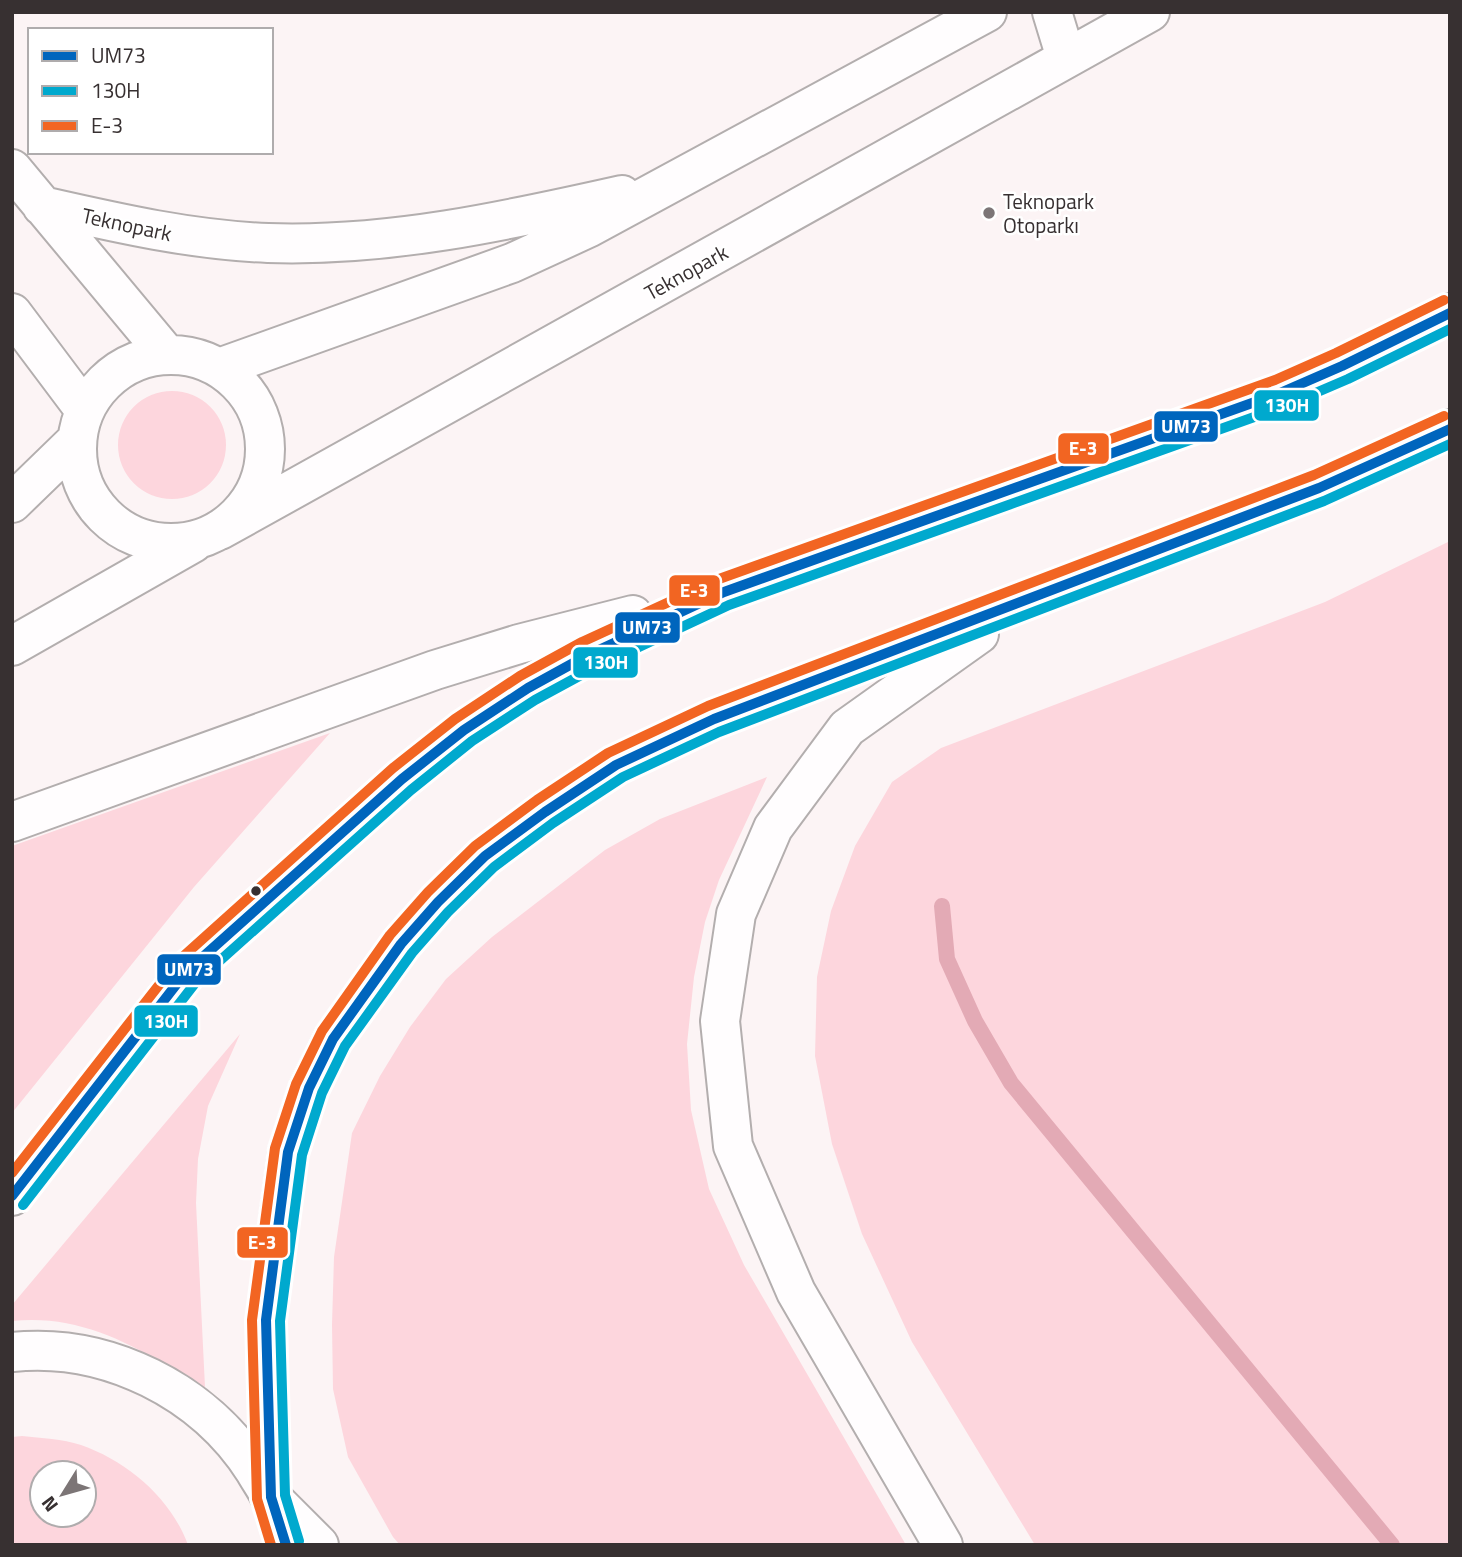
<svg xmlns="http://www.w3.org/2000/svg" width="1462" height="1557" font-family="'Titillium Web',sans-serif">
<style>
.green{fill:#fdd6dd;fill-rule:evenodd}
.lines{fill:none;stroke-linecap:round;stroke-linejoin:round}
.stream{stroke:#e3aab5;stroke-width:16}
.street-casing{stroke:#b3aeae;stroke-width:42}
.primary-casing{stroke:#b3aeae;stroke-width:42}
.highway-casing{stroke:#b3aeae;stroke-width:42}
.street{stroke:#fffdfe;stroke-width:38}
.primary{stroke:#fffdfe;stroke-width:38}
.highway{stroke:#fffdfe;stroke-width:38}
.bus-1-casing{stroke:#fff;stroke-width:16}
.bus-2-casing{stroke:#fff;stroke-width:16}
.bus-3-casing{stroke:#fff;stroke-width:16}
.bus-1{stroke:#0065bd;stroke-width:10}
.bus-2{stroke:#00a9ce;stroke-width:10}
.bus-3{stroke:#f26522;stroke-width:10}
.poi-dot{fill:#7c7576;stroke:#fff;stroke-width:2.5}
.bus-dot{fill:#373031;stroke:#fff;stroke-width:2.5}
.labels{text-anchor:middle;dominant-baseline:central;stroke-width:5;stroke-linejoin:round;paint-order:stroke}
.poi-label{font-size:21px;fill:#373031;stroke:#fff;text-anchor:start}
.street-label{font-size:21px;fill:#373031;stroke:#fff}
.line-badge{stroke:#fff;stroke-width:2.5}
.badge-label{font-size:19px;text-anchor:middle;font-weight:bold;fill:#fff}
</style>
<rect width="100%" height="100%" fill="#fcf4f5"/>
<!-- green -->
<path class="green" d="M118 445a54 54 0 1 1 108 0a54 54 0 1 1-108 0Z
M 1450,541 L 1450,1545 L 1035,1545 L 912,1342 L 862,1234 L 832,1144 L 815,1056 L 817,977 L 831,911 L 855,846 L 892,782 L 941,748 L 1325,602 Z
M 330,733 L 194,887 L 12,1113 L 12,846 Z
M 767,777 L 719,880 L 705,922 L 694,977 L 687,1044 L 691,1110 L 709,1189 L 744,1265 L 906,1545 L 400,1545 L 393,1537 L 348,1457 L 333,1389 L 332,1325 L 334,1257 L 352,1133 L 380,1076 L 410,1027 L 446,979 L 492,937 L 605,850 L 660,819 Z
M 240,1034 L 208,1106 L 198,1159 L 196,1203 L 205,1387 C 190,1385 176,1370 163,1363 C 115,1335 68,1315 12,1321 L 12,1305 Z
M 22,1436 C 42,1438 62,1439 81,1445 C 127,1461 171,1498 188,1545 L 12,1545 L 12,1437 ZM 84,1473 L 84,1515 L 42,1515 L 42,1473 Z"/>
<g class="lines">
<!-- stream -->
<path class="stream" d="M 942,906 L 947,959 L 975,1021 L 1011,1083 L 1392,1545"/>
<!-- street casing -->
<g class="street-casing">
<path id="street" d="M 1052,12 L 1066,58
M 12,169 L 167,355
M 42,206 C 117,223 191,240 268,243 C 388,247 506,221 622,195
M 12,313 L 84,409
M77 449a94 94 0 1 1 188 0a94 94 0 1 1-188 0Z
M 219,368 L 512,263 L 588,228 L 987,12
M 12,503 L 77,440
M 220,530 L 1150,12
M 12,646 L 193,543"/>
</g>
<!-- primary casing -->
<g class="primary-casing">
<path id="primary" d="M 12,1352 C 107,1342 204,1391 255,1471 C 260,1480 267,1489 271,1499 C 278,1513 281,1530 286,1545
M 276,1502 L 319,1545"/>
</g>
<!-- highway casing -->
<g class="highway-casing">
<path id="highway" d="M 12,822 L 435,670 L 519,644 L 633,615
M 12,1196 L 186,972 L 402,779 L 464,730 L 528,688 L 588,655 L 724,592 L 1280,393 L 1342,366 L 1450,313
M 271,1497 L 266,1320 L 288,1152 L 309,1088 L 333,1039 L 401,944 L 438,902 L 485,856 L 545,812 L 616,765 L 714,719 L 1319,488 L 1450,429
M 943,1545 L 796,1292 L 733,1146 L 720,1021 L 736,914 L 773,828 L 847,728 L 979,634"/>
</g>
<!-- street -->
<use href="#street" class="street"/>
<!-- primary -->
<use href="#primary" class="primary"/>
<!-- highway -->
<use href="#highway" class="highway"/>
<!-- bus-1 casing -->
<g class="bus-1-casing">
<path id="bus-1" d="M 12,1196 L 186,972 L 402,779 L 464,730 L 528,688 L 588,655 L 724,592 L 1280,393 L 1342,366 L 1450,313
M 286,1545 L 271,1497 L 266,1320 L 288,1152 L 309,1088 L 333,1039 L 401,944 L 438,902 L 485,856 L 545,812 L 616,765 L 714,719 L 1319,488 L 1450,429"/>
</g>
<!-- bus-2 casing -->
<g class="bus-2-casing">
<path id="bus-2" d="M 23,1205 L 196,982 L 411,790 L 472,741 L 535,700 L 594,668 L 729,605 L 1285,406 L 1348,379 L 1450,329
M 299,1541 L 285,1495 L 280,1321 L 302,1155 L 322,1093 L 345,1046 L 412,953 L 448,912 L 494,867 L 553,823 L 623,777 L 719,732 L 1324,501 L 1450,444"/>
</g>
<!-- bus-3 casing -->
<g class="bus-3-casing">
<path id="bus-3" d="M 12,1173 L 177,962 L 393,768 L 455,719 L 520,676 L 582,642 L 719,579 L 1275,380 L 1336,353 L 1444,300
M 271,1545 L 257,1499 L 252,1320 L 275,1148 L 296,1084 L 322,1031 L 390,935 L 428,892 L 475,846 L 537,800 L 608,753 L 708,706 L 1314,475 L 1444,416"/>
</g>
<!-- bus-1 -->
<use href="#bus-1" class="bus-1"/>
<!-- bus-2 -->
<use href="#bus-2" class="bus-2"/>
<!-- bus-3 -->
<use href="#bus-3" class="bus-3"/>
</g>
<!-- markers -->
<circle class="poi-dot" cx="989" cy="213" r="7"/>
<circle class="bus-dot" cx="256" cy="891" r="6"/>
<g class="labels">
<!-- poi labels -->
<g class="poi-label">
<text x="1003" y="201">Teknopark<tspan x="1003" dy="24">Otoparkı</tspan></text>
</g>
<!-- street labels -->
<g class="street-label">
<text transform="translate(127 224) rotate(12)">Teknopark</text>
<text transform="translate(686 272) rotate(-29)">Teknopark</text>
</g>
</g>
<g class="line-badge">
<rect x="1253" y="389" width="67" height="33" rx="7" fill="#00a9ce"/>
<rect x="1153" y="410" width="66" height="33" rx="7" fill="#0065bd"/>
<rect x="1057" y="432" width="53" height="33" rx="7" fill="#f26522"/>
<rect x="668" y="574" width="53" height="33" rx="7" fill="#f26522"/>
<rect x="614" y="611" width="67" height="33" rx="7" fill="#0065bd"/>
<rect x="572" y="646" width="67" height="33" rx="7" fill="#00a9ce"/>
<rect x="156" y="953" width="66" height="33" rx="7" fill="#0065bd"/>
<rect x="133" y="1004" width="66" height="34" rx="7" fill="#00a9ce"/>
<rect x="236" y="1226" width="53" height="33" rx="7" fill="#f26522"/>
</g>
<g class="badge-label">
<text x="1287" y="412">130H</text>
<text x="1186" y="433">UM73</text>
<text x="1083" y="455">E-3</text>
<text x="694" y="597">E-3</text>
<text x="647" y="634">UM73</text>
<text x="606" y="669">130H</text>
<text x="189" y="976">UM73</text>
<text x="166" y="1028">130H</text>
<text x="262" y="1249">E-3</text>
</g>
<!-- border -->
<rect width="1462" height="1557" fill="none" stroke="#373031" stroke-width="28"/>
<!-- legend -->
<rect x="28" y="28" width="245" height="126" fill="#ffffff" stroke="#afacad" stroke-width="2"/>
<rect x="42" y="51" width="35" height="10" fill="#0065bd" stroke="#afacad" stroke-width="2"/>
<text x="91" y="63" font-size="21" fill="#373031">UM73</text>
<rect x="42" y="86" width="35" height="10" fill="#00a9ce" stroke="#afacad" stroke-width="2"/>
<text x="91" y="98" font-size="21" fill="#373031">130H</text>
<rect x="42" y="121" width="35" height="10" fill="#f26522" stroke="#afacad" stroke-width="2"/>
<text x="91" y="133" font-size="21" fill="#373031">E-3</text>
<!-- north arrow -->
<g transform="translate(63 1494) rotate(233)"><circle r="33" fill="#ffffff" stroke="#afacad" stroke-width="2"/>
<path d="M0-5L12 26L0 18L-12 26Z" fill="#7c7576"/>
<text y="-10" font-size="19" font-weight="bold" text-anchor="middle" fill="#373031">N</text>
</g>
</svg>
